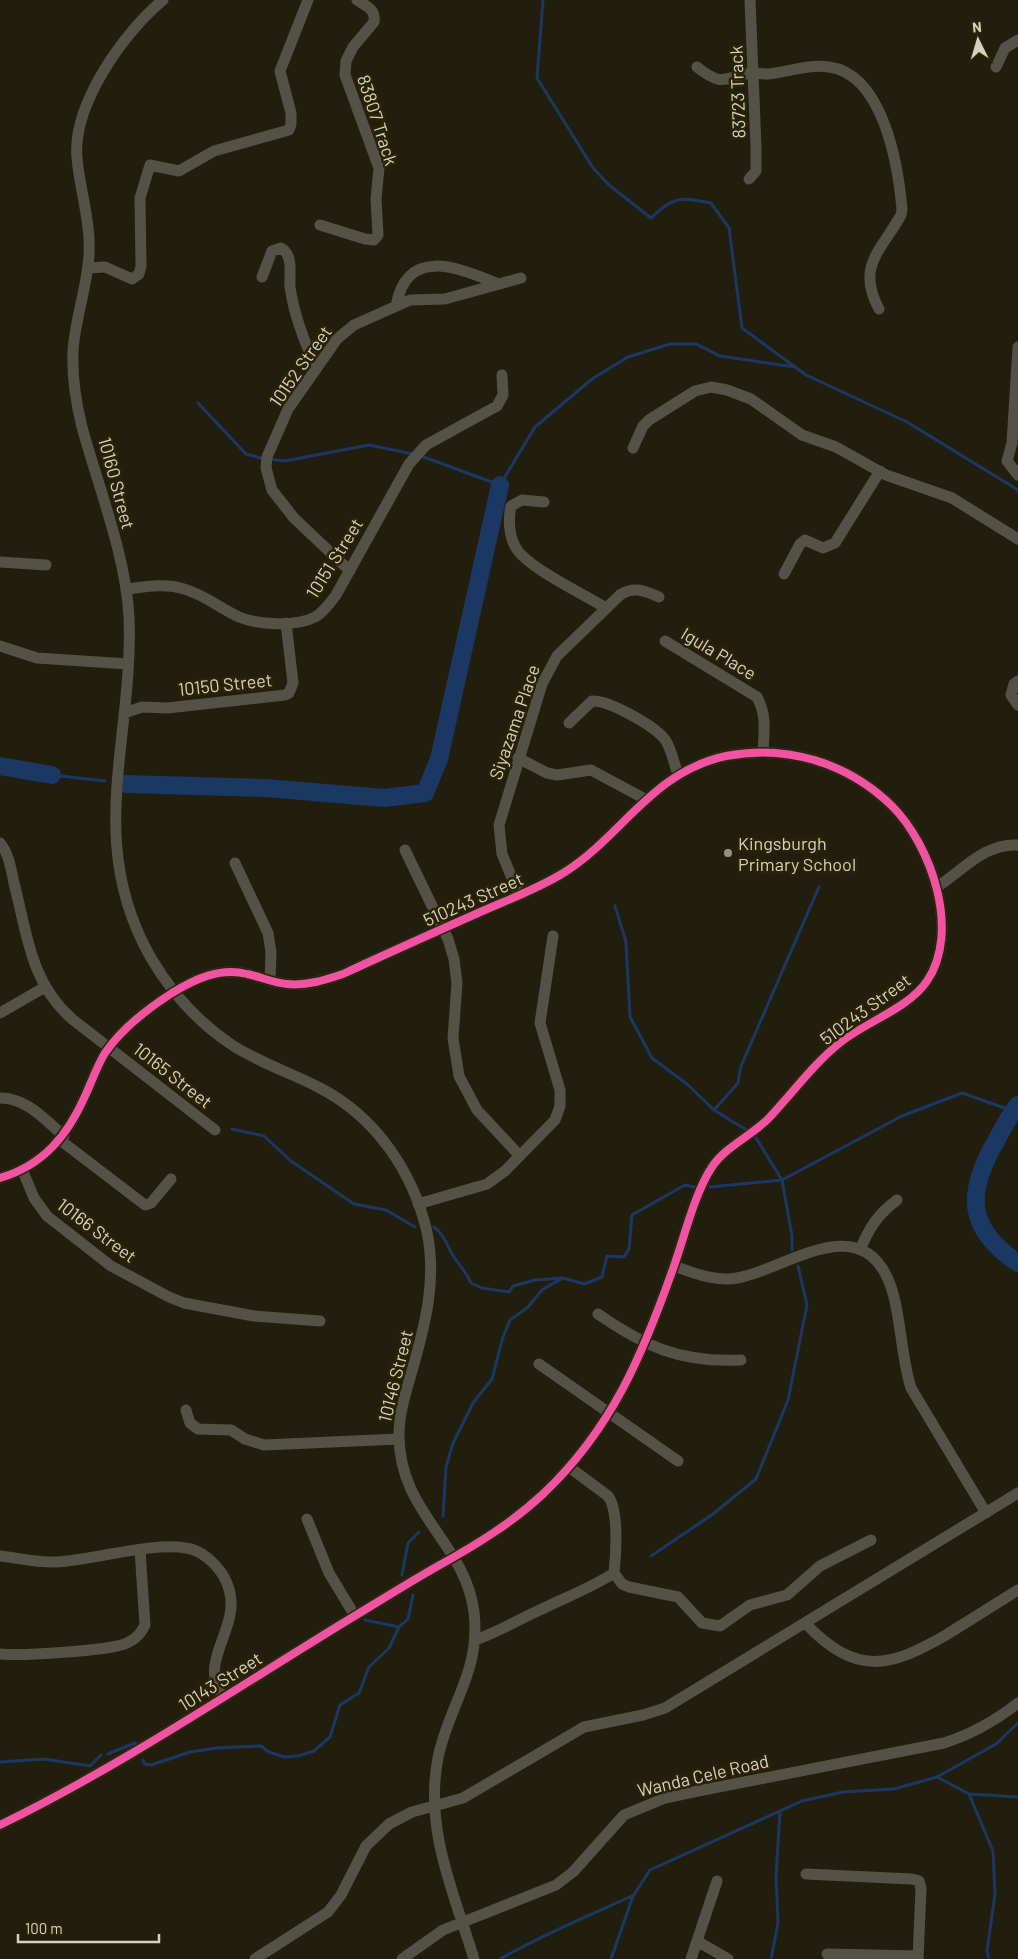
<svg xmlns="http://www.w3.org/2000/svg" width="1018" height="1959" font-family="Barlow,sans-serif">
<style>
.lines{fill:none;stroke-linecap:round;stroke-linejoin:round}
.stream{stroke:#1b3764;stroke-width:3}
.river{stroke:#1b3764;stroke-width:18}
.minor{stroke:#545246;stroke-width:11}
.cycleway-casing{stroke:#2a2306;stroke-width:11}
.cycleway{stroke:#f153a3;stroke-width:8}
.poi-dot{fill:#969282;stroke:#2a2306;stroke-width:2}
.labels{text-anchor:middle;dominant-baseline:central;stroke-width:5;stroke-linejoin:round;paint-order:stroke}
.street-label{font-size:18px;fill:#d5d1c1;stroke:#2a2306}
.poi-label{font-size:18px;fill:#d5d1c1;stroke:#2a2306;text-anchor:start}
</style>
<rect width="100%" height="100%" fill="#221e0e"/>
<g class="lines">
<!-- stream -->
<path class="stream" d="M 543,0 L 537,78 L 593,168 L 609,185 L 651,218 C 673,196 681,197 711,203 L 729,228 L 742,328 L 806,375 L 907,422 L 1018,490
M 198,403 L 246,454 L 261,458 L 285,461 L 369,445 L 413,454
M 421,456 L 500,485 L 535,427 L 592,379 L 628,357 L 670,344 L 696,344 L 720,356 L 795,367
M 52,775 L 105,781
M 615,906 L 626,942 L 630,1017 L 652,1058 L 687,1084 L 714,1110 L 748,1131
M 714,1110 L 738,1083 L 741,1066 L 819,887
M 232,1129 L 264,1136 L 291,1161 L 354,1204 L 386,1210 L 415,1227
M 756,1138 L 782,1180 L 792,1236 L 792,1250
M 710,1187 L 782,1180 L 902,1116 L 962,1093 L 1013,1111
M 434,1227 C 446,1236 447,1248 456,1260 C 462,1268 467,1274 471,1283 L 482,1288 L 509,1292 L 513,1286 L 535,1280 L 563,1278 L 584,1284 L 602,1277 L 607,1256 L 624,1257 L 629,1249 L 632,1215 L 685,1185 L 694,1187
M 443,1516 L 446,1467 L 453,1443 L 473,1403 L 492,1379 L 503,1337 L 510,1320 L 528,1307 L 542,1290 L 561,1279
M 651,1556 L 713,1514 L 756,1479 L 788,1400 L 807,1305 L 798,1266
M 402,1575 L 408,1543 L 419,1532
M 365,1620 L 399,1627
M 108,1754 L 135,1743 L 136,1745
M 143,1760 L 145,1764 L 151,1765 L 190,1752 L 217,1748 L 261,1746 L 269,1752 L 284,1757 L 298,1756 L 314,1751 L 330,1737 L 340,1705 L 359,1693 L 369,1667 L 389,1648 L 399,1627 L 408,1619 L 413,1595
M 0,1762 L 44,1759 L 90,1766 L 101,1755
M 937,1777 L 969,1794 L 1018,1797
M 969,1794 L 993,1851 L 995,1894 L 987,1951 L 989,1959
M 500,1959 C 543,1935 587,1916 632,1896
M 611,1959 L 633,1896 L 650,1870 L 802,1801 L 843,1792 L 894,1789 L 937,1777 L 996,1744 L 1018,1723
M 771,1959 L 778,1923 L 776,1876 L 780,1811"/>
<!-- river -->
<path class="river" d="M 0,766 L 52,775
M 125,784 L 266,788 L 384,798 L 425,793 L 439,759 L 500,485
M 1018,1105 C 1009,1115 1003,1129 996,1141 C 967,1191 965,1228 1018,1263"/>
<!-- minor -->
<path class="minor" d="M 163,0 C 124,32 72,105 77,158 C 80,191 91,222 89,255 C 87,288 75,319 73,351 C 72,376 76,403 82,427 C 98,486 126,556 129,617 C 134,739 84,841 151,958 C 171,992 199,1023 232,1045 C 260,1063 291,1073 320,1088 C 376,1117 413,1172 427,1232 C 437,1281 425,1325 412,1371 C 406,1392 399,1413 399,1435 C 399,1513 465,1542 474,1612 C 481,1672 449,1704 438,1758 C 424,1829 454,1893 474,1959
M 697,67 C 726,90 725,75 753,73 C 758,73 763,74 768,74 C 789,72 807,64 829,67 C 883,74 898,164 902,209 L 901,215 C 881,251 856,266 879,309
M 996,67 L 1005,48 L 1018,40
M 749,179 L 756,171 L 756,147 L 750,0
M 320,225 L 365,239 L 374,240 L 378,235 L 376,199 L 379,168 L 345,75 L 346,61 L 353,47 L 374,22 C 376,9 366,6 357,0
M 88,268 L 105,267 L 132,279 L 139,274 L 141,266 L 140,198 L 150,165 L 179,171 L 214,151 L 289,130 L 291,124 L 291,113 L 280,71 L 308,0
M 262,277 L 272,251 L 281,248 C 294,255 289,275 290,287 C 294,314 305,344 317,368
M 396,306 C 407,245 459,268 499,284
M 1018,347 L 1012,443 L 1007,461 L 1018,475
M 633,448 L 643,426 L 649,420 L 695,391 L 711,387 L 727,390 L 751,399 L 802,435 L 836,447 L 886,475 L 952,498 L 1018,539
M 544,502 L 522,500 L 511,506 C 508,519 509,537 516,548 C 528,568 585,595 606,608
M 0,562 L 46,565
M 350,571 L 294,518 L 272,490 L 266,468 L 267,457 L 288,409 L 337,339 L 354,325 L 410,300 L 445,299 L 521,278
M 784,574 L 800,544 L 805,540 L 823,548 L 835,543 L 880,471
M 126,589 C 145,587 165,583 184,589 C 203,594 220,608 239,617 C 258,625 296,627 315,617 C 324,612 330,603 336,595 L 409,464 L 426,445 L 497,406 L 503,395 L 502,375
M 665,641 L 757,697 C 767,715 764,732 763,752
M 0,646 L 37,658 L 128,664
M 1018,681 L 1014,684 L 1011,695 L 1018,705
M 124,713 L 142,707 L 167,708 L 285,695 L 289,693 L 293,683 L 286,623
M 569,723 L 592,701 C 609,700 657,727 666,741 C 672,751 674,764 678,774
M 518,758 L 547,773 L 557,775 L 591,770 L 645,799
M 0,843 C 9,854 11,869 14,883 C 27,933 30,982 72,1019 L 215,1130
M 405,850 L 448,939 L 454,959 L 457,983 L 453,1038 L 459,1076 L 477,1110 L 520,1156
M 235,863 L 268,933 L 271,952 L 270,981
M 937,887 C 963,870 985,843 1018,845
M 519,895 L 502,854 L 499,825 L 542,684 L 557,656 L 620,595 C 634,586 645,591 659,597
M 0,1013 L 45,987
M 0,1098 C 27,1098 45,1120 64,1136
M 60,1140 L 145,1205 L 151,1203 L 171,1179
M 22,1169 L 34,1198 L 47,1216 L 111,1266 L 169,1297 L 184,1303 L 254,1316 L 320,1321
M 0,1178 C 44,1165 68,1135 86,1094 C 92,1081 97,1066 105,1053 C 122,1028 147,1009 172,993 C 195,979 220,967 247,974 C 261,977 274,983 287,984 C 307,986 325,980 343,974 C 388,953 433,933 478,913 C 507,900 538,889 565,872 C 623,835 652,772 726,756 C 787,744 848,763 892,806 C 931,845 961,931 927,981 C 909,1008 866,1022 841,1042 C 813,1064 792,1094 768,1119 C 751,1136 725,1147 712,1167 C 695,1192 684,1238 674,1266 C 643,1354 612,1429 543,1494 C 512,1523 476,1545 438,1566 C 408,1583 378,1602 348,1620 C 233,1690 121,1766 0,1825
M 418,1204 L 487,1184 L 505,1171 L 555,1120 L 560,1106 L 560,1090 L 540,1023 L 553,936
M 860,1250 C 869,1228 878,1214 897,1200
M 674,1266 C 694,1273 715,1282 737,1278 C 782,1271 856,1211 887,1277 C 901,1306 900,1354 911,1388 L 986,1513
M 598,1314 C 646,1347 681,1363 741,1360
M 539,1364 L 678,1461
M 186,1410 L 190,1423 L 198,1429 L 231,1430 L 245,1439 L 264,1445 L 399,1439
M 307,1519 L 329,1573 L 355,1616
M 0,1556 C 19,1558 37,1563 57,1562 C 94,1560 151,1542 186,1548 C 201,1550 216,1563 224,1577 C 250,1624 194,1657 223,1697
M 614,1573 L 622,1584 L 629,1587 L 678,1597 L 702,1623 L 720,1626 L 750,1605 L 787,1595 L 820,1566 L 871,1540
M 806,1624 C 856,1676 889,1668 946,1635 C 970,1620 994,1605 1018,1590
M 475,1640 C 499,1632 519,1619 542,1609 C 566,1597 591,1588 614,1573 C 616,1554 619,1510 608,1496 L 569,1467
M 0,1654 C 20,1656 110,1651 127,1643 C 136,1639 141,1634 145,1625 L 140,1550
M 806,1874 L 912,1879 L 919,1881 L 921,1888 L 918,1959
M 697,1941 L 728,1959
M 827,1954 L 918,1956
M 255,1959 L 328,1912 L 341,1895 L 366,1846 L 389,1824 L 412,1812 L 463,1798 L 584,1727 L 643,1715 L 665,1708 L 1018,1493
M 402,1959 L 443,1930 L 556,1885 L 573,1872 L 624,1815 L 665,1798 L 693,1792 L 944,1743 C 972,1734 995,1721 1018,1703
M 691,1959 L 717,1881"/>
<!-- cycleway casing -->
<g class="cycleway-casing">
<path id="cycleway" d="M 0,1178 C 44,1165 68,1135 86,1094 C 92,1081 97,1066 105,1053 C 122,1028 147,1009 172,993 C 195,979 220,967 247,974 C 261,977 274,983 287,984 C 307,986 325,980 343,974 C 388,953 433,933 478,913 C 507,900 538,889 565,872 C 623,835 652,772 726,756 C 787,744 848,763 892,806 C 931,845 961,931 927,981 C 909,1008 866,1022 841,1042 C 813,1064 792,1094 768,1119 C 751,1136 725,1147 712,1167 C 695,1192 684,1238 674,1266 C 643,1354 612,1429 543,1494 C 512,1523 476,1545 438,1566 C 408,1583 378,1602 348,1620 C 233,1690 121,1766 0,1825"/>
</g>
<!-- cycleway -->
<use href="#cycleway" class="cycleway"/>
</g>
<!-- markers -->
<circle class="poi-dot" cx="728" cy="853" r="5"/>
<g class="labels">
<!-- street labels -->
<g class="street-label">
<text transform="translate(737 92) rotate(-92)">83723 Track</text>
<text transform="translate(378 120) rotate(72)">83807 Track</text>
<text transform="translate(300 366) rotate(-55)">10152 Street</text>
<text transform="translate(117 483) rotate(75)">10160 Street</text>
<text transform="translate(334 558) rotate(-58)">10151 Street</text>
<text transform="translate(719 653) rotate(31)">Igula Place</text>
<text transform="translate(225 684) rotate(-6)">10150 Street</text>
<text transform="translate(514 722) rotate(-71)">Siyazama Place</text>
<text transform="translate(473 899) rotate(-24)">510243 Street</text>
<text transform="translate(865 1009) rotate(-36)">510243 Street</text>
<text transform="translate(173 1075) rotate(38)">10165 Street</text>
<text transform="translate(97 1230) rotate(37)">10166 Street</text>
<text transform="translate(395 1376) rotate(-76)">10146 Street</text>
<text transform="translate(220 1681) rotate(-32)">10143 Street</text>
<text transform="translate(703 1775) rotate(-13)">Wanda Cele Road</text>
</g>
<!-- poi labels -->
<g class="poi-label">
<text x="738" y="843">Kingsburgh<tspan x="738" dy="21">Primary School</tspan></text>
</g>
</g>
<!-- north arrow -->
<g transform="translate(978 40) rotate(355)" stroke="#2a2306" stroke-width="4" paint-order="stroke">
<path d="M0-4L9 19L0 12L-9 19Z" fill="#d5d1c1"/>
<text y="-8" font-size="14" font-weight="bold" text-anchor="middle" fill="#d5d1c1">N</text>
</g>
<!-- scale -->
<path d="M18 1934v8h141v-8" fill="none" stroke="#d5d1c1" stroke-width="2.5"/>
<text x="25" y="1934" font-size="15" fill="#d5d1c1" stroke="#2a2306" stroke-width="4" paint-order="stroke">100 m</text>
</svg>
